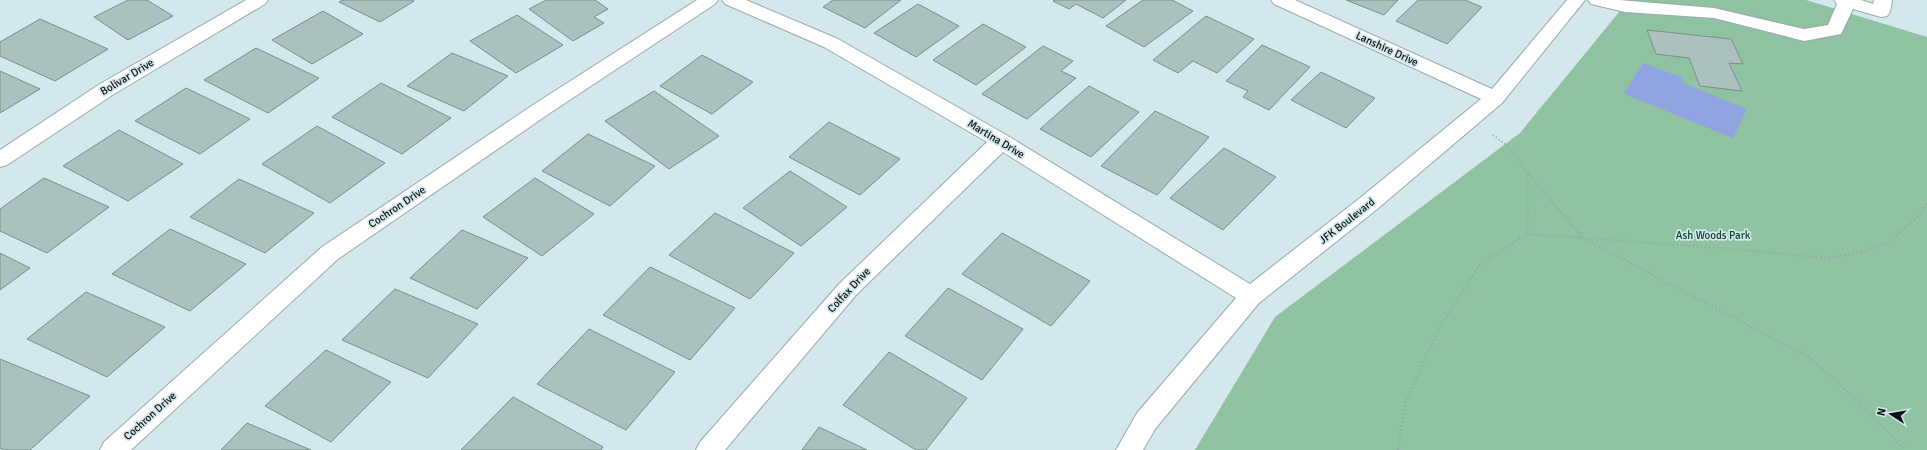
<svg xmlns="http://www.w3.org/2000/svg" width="1927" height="450" font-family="Signika,sans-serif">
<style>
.green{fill:#8ec2a1}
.water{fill:#92a3e2}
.building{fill:#acc0bd;stroke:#7b8e8b}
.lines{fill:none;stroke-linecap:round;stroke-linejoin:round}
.minor-casing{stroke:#97aaae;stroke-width:2}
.path-far1{stroke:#94a3a7;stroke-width:2;stroke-dasharray:1 2.5;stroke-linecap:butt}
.path{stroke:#94a3a7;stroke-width:2.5;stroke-dasharray:1 3;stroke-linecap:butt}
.minor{fill:#fff;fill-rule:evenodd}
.labels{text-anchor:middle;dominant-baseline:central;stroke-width:3.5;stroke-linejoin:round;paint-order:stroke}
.street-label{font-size:11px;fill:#0a1112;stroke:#d3e7ec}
.park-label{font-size:11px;fill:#053e23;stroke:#d3e7ec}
</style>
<rect width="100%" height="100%" fill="#d3e7ec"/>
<!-- green -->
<path class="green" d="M 1629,0 L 1806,0 L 1927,37 L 1927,450 L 1195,450 L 1275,317 L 1520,133 Z"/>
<!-- water -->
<path class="water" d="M 1643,63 L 1683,78 L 1681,82 L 1747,109 L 1733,138 L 1624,94 Z"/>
<!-- building -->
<path class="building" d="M 128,0 L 147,0 L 173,16 L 128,40 L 94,17 Z
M 343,0 L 413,0 L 414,1 L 380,22 L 339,2 Z
M 546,0 L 595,0 L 608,9 L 594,17 L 604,23 L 573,41 L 529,9 Z
M 833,0 L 901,0 L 865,28 L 823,7 Z
M 1055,0 L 1126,0 L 1103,18 L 1076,4 L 1069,9 L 1053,1 Z
M 1143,0 L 1172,0 L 1193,11 L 1144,47 L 1106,26 Z
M 1346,0 L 1398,0 L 1384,15 Z
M 1418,0 L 1465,0 L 1482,7 L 1447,44 L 1396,21 Z
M 918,4 L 959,26 L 916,57 L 874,33 Z
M 323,11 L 363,34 L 312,64 L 272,40 Z
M 517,15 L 563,45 L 516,73 L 470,41 Z
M 1206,16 L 1254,39 L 1217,73 L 1193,61 L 1178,73 L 1153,60 Z
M 40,19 L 108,49 L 55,81 L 0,56 L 0,42 Z
M 983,24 L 1026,47 L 976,85 L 933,60 Z
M 1647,30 L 1731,39 L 1743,64 L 1729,63 L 1742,91 L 1700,86 L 1689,58 L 1656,54 Z
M 1262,45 L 1310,67 L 1269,110 L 1243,97 L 1248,91 L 1226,81 Z
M 1043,46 L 1073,61 L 1061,71 L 1076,78 L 1027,119 L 982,94 Z
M 256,48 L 319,78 L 268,113 L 204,80 Z
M 452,53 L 508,76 L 464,111 L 407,86 Z
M 702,55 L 753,82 L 712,114 L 660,86 Z
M 0,71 L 40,89 L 0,113 Z
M 1321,72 L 1375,98 L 1346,128 L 1291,100 Z
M 381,83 L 451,118 L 402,154 L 332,117 Z
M 1089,86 L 1139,112 L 1091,157 L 1040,129 Z
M 186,88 L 250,119 L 200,154 L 135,121 Z
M 654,91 L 719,136 L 669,169 L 605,121 Z
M 1155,111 L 1209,137 L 1157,195 L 1101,166 Z
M 829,122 L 900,159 L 860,195 L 789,157 Z
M 317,126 L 385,163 L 330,203 L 262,164 Z
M 119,130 L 183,164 L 128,201 L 63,166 Z
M 588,134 L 655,166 L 610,206 L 542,171 Z
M 1224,148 L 1276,177 L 1223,230 L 1170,198 Z
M 790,171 L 847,207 L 801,246 L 743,208 Z
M 44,178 L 109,207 L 47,253 L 0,231 L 0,209 Z
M 535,178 L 594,214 L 542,256 L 483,217 Z
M 239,179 L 314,213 L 265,253 L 190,217 Z
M 715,213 L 794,253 L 750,299 L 669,255 Z
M 170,229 L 246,264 L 190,311 L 112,274 Z
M 462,230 L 528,258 L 477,309 L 410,278 Z
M 1002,233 L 1090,281 L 1051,326 L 962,274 Z
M 0,253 L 30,268 L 0,290 Z
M 650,267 L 735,308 L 690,360 L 603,315 Z
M 948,288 L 1023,329 L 982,380 L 905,336 Z
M 395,289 L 478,324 L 428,378 L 342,340 Z
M 86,292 L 165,327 L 107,377 L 27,339 Z
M 589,329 L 675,372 L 626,430 L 537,384 Z
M 326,350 L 391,382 L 331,442 L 265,406 Z
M 889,352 L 967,398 L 926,450 L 916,450 L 843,405 Z
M 0,359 L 90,396 L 30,450 L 4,450 L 0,448 Z
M 513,397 L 603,447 L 601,450 L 461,450 Z
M 247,423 L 311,450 L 221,450 Z
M 819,427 L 867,450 L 802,450 Z"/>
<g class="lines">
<!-- minor casing -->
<g class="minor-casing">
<path id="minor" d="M 246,0 L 268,0 L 265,4 L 114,94 L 7,165 L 0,167 L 0,150 L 100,84 Z
M 697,0 L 718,0 L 715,4 L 550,113 L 338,259 L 131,450 L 100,450 L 104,442 L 322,247 L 536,103 Z
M 722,0 L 746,0 L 838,39 L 1008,136 L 1250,284 L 1360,198 L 1481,99 L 1274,4 L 1271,0 L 1295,0 L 1492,89 L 1567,0 L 1585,0 L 1502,103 L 1376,210 L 1259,303 L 1155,429 L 1143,450 L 1116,450 L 1137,413 L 1236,298 L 1003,152 L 856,295 L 725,450 L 696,450 L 700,442 L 840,283 L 987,142 L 824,47 L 725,4 Z
M 1588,0 L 1619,0 L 1714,8 L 1804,29 L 1828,25 L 1837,4 L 1834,0 L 1861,0 L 1873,4 L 1874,0 L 1892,0 L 1890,12 L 1887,16 L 1881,17 L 1853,9 L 1841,34 L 1804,41 L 1714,18 L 1625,12 L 1591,4 Z"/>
</g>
<!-- path-far1 -->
<path class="path-far1" d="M 1493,135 L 1505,144 L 1528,173
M 1527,204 L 1528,173 L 1554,204"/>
<!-- path -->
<path class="path" d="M 1553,203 L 1583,238 L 1808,357 L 1858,401 L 1905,450
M 1527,234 L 1528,203
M 1398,450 L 1405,404 L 1439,328 L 1481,263 L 1527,234 L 1709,247 L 1826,258 L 1863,252 L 1888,242 L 1921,214 L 1927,203"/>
<!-- minor -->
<use href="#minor" class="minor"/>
</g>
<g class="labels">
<!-- street labels -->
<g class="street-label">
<text transform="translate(1387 49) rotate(25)">Lanshire Drive</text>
<text transform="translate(127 77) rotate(-31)">Bolivar Drive</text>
<text transform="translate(996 139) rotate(31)">Martina Drive</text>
<text transform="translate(397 207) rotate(-34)">Cochron Drive</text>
<text transform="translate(1347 221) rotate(-38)">JFK Boulevard</text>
<text transform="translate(849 290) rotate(-47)">Colfax Drive</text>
<text transform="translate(150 416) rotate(-42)">Cochron Drive</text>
</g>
<!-- park labels -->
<g class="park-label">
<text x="1713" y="235">Ash Woods Park</text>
</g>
</g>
<!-- north arrow -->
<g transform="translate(1891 414) rotate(282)" stroke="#d3e7ec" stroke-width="3" paint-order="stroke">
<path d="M0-3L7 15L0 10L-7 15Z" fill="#0a1112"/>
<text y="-6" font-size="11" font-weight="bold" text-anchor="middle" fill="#0a1112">N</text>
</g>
</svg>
